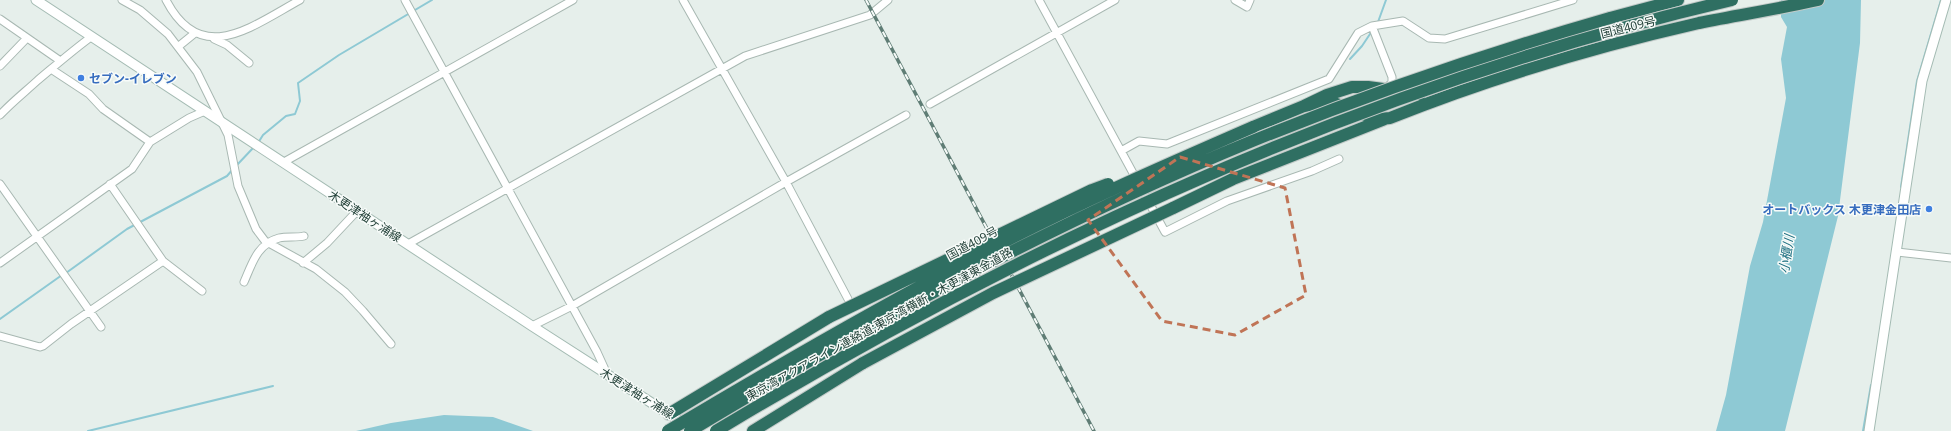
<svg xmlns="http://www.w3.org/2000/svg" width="1951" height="431" font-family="'Noto Sans','Noto Sans JP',sans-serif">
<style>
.water{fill:#8ec9d4}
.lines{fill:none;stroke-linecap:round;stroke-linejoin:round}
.stream{stroke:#8ec9d4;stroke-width:2}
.street-casing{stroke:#a8b8b2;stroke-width:9}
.secondary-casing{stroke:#a4bbb3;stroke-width:11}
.highway-casing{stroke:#c2cac8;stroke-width:14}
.street{stroke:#fff;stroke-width:7}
.secondary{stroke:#fff;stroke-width:9}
.highway{stroke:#2f6f62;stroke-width:12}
.rail-casing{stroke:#5f7d75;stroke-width:3.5}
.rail{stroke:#f7fbf9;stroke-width:2;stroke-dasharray:6;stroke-linecap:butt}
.highway-bridge-casing{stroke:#c2cac8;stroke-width:14;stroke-linecap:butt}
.highway-bridge{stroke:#2f6f62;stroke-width:12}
.marked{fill:none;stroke:#c07456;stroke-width:3;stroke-dasharray:8 5;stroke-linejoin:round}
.shop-dot{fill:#3f7fe0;stroke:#f7fbf9;stroke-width:1.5}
.labels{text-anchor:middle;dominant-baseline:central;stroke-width:3;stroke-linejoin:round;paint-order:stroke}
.street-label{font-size:12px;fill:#24423a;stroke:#f7fbf9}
.shop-label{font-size:12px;font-weight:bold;fill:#366cbe;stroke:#f7fbf9;text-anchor:start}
.water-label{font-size:13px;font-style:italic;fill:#1c6f80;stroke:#f7fbf9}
</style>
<rect width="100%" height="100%" fill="#e6efeb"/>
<!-- water -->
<path class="water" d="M 1781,0 L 1861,0 L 1860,43 L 1838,216 L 1785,431 L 1716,431 L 1726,395 L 1750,266 L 1763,222 L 1786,98 L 1781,59 L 1787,27 L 1781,17 Z
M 444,415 L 493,417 L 533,431 L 356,431 L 391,423 Z"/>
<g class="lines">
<!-- stream -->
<path class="stream" d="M 1378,22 L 1386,0
M 1350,59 L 1362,46 L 1372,31
M 258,143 L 263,135 L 286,116 L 295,114 L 300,101 L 298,83 L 339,55 L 432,0
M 236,166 L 254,147
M 1901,187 L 1917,81 L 1941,0
M 66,273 L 127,229 L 227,176 L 233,169
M 0,319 L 62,275
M 88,431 L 273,386
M 1863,431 L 1871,385"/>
<!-- street casing -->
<g class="street-casing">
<path id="street" d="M 122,0 L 140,10 L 168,34 L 197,72 L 228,135 L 238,186 L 256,229 L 265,241 L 316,269 L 345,292 L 363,311 L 391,344
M 166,0 C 201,68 252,26 300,0
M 405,0 L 597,352 L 607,374
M 683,0 L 786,182 L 848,299
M 1039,0 L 1165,232 L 1227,201 L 1312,171 L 1339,159
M 1235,0 L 1247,7 L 1250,0
M 0,19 L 59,60
M 1372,26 L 1392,77 L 1392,82 L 1386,89
M 214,39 L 227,45 L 249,63
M 179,46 L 195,33
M 0,66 L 27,38
M 51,69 L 89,94 L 103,109 L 150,142
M 930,104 L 1115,0
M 0,115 C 12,102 25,92 38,80 C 56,65 72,51 91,37
M 1121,151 L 1139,141 L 1167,144 L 1329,79 L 1358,33 L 1372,26 L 1403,21 L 1429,38 L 1445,39 L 1573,0
M 284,162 L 573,0
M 0,184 L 101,327
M 110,184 L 163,261 L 202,291
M 408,244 L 745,56 L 870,15 L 888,0
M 1897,252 L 1951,258
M 0,263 L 132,169 L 150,142 L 189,118 L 205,111
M 303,263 L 327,243 L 357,211
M 244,282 C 252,264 257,244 279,238 C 287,236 296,238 304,236
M 532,326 L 572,306 L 786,182 L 906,115
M 0,336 L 40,347 L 43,346 L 71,324 L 163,261"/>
</g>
<!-- secondary casing -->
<g class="secondary-casing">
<path id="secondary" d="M 36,0 L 532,326 L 686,425
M 1869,431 L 1922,81 L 1946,0"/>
</g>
<!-- highway casing -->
<g class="highway-casing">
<path id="highway" d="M 1610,18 L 1678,0
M 1304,106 L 1329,101 L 1368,116 L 1380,119 L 1390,118 C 1490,78 1594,47 1699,23 C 1738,15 1778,9 1818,0
M 1253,127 L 1304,106 L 1327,95 L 1352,87 L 1368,87 L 1420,94
M 1173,208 L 1233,179 L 1385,119
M 669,414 L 829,317
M 753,431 L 863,363"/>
</g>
<!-- street -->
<use href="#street" class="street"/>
<!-- secondary -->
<use href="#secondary" class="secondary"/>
<!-- highway -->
<use href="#highway" class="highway"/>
<!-- rail casing -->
<g class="rail-casing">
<path id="rail" d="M 866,0 L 1094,431"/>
</g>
<!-- rail -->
<use href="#rail" class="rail"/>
<!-- highway-bridge casing -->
<g class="highway-bridge-casing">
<path id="highway-bridge" d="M 829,317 L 1092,190 L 1108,184
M 863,363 L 993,293 L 1173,208
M 668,431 C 777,366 887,302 1000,244 C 1083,201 1168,164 1253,127
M 690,431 C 870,322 1056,222 1250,142 C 1368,94 1488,53 1610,18
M 716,431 C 1034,239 1370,85 1732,0"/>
</g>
<!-- highway-bridge -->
<use href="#highway-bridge" class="highway-bridge"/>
</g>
<!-- marked area -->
<path class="marked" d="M 1180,157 L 1285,188 L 1306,295 L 1235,335 L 1162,321 L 1088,220 Z"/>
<!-- markers -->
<g class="shop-dot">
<circle cx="81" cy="78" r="4"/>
<circle cx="1929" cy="209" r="4"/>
</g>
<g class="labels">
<!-- street labels -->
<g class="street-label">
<text transform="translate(1628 27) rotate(-14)">国道409号</text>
<text transform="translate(365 216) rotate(33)">木更津袖ヶ浦線</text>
<text transform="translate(972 243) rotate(-28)">国道409号</text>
<text transform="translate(879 324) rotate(-29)">東京湾アクアライン連絡道;東京湾横断・木更津東金道路</text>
<text transform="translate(637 393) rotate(32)">木更津袖ヶ浦線</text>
</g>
<!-- shop labels -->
<g class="shop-label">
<text x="89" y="78">セブン-イレブン</text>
<text x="1921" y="209" text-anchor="end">オートバックス 木更津金田店</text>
</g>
<!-- water labels -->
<g class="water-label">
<text transform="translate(1786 254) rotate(-81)">小櫃川</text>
</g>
</g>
</svg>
